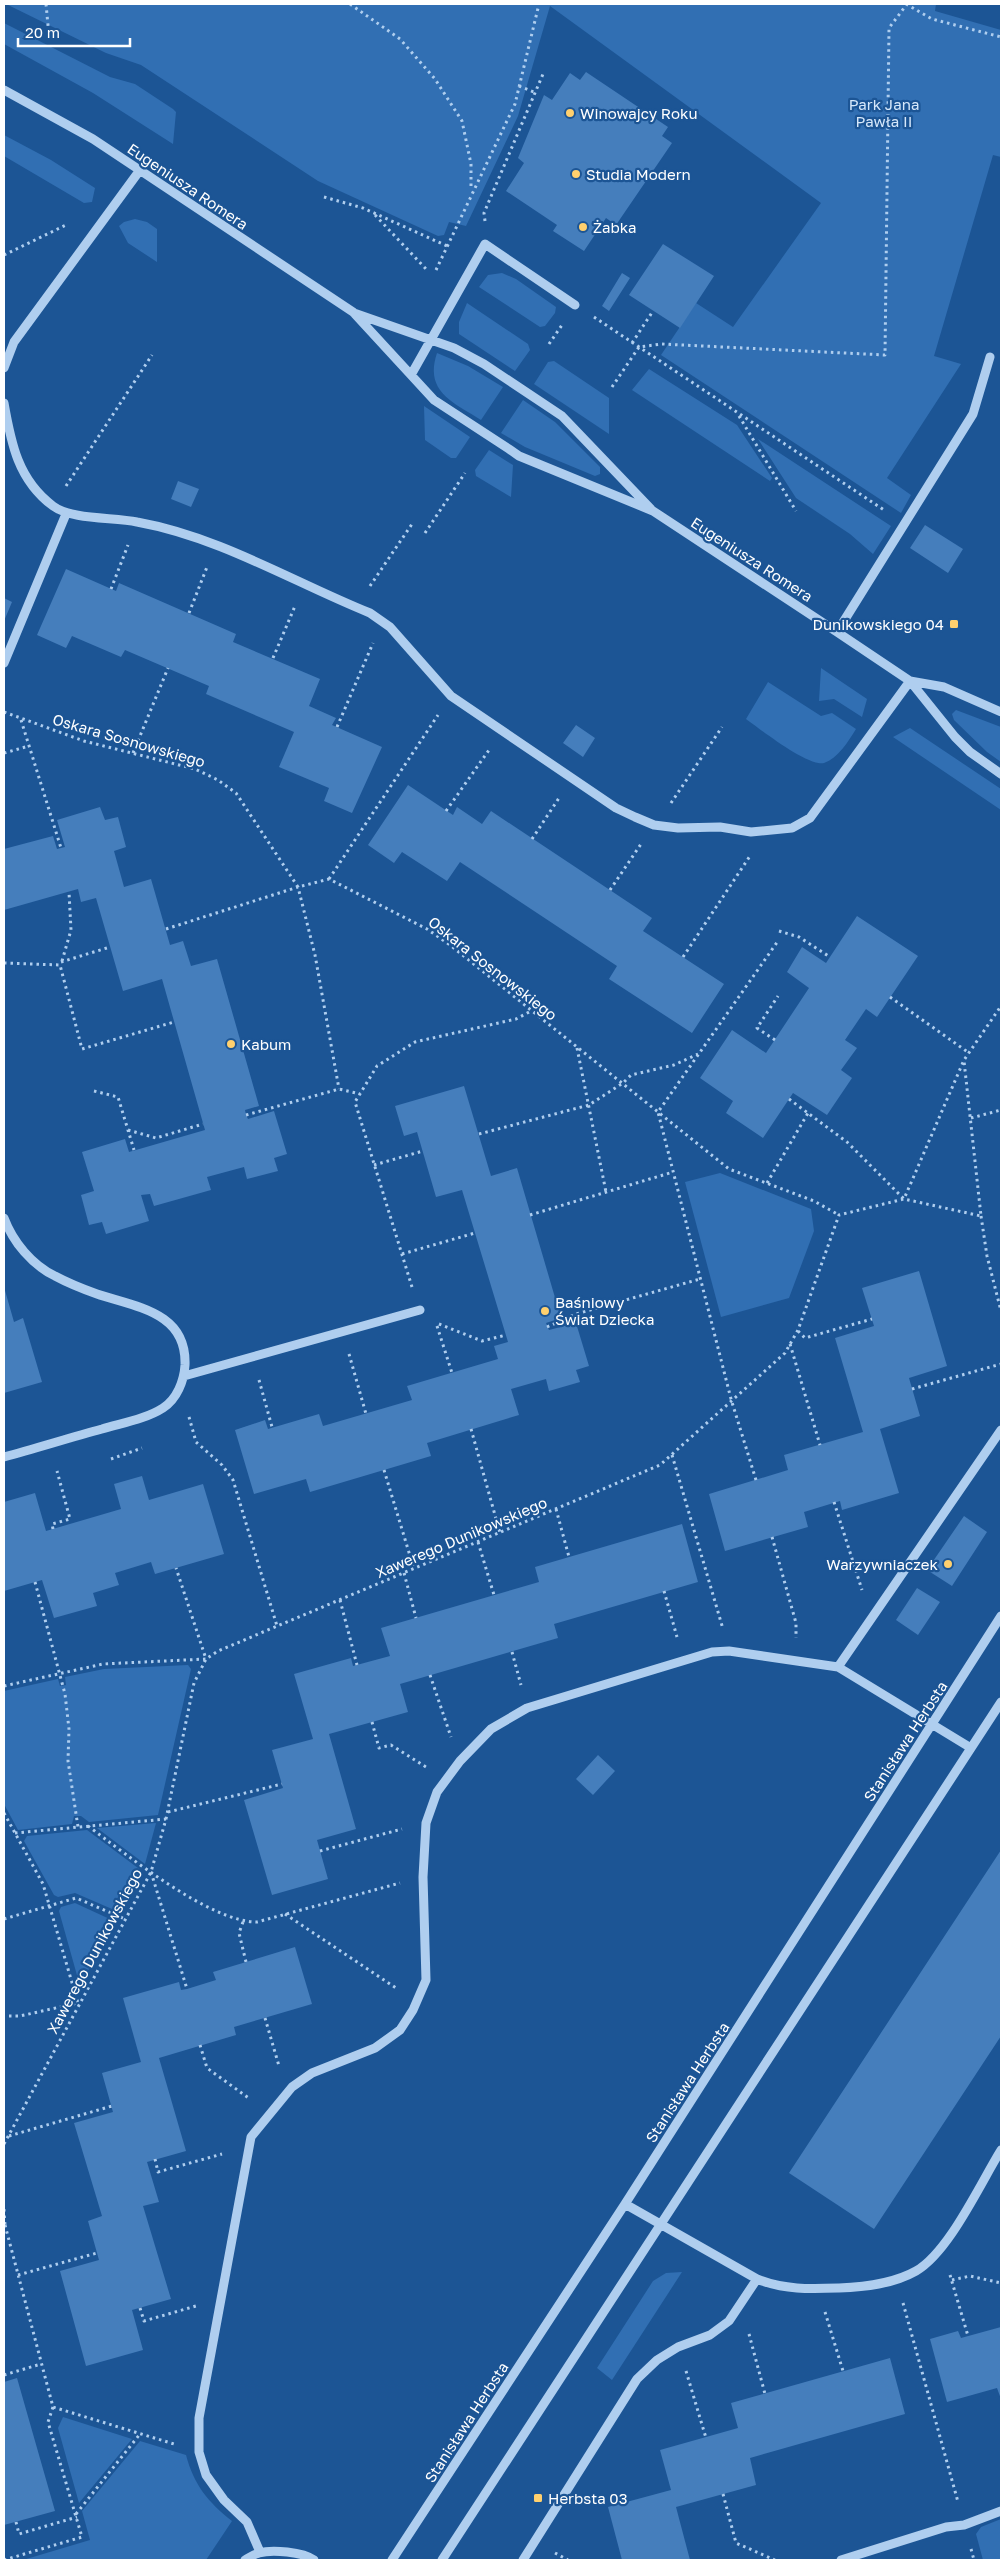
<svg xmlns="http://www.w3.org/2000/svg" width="1005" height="2564" font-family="'Golos Text',sans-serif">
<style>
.green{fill:#316fb3}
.building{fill:#457ebc}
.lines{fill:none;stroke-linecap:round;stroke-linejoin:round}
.path{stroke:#afceef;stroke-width:3;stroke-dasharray:2.5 4;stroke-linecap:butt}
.minor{stroke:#afceef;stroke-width:9}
.poi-dot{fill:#ffd06e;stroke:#1c5595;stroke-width:2}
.labels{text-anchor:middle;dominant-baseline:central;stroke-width:4.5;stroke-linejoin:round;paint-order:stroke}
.park-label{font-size:15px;fill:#d6e8fb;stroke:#1c5595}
.poi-label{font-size:15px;fill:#fff;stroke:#1c5595;text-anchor:start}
.street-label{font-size:15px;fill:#fff;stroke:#1c5595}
</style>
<rect width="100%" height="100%" fill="#1c5595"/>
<!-- green -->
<path class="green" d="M 6,4 L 936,4 L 935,11 L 1001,30 L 1001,157 L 993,155 L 934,356 L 961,364 L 887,478 L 911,495 L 901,513 L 661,355 L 696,303 L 733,327 L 821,203 L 550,6 L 518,116 L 466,226 L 449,222 L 444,235 L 438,236 L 318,181 L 141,65 L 106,53 Z
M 4,23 L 110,77 L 135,84 L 173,109 L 176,112 L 173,144 L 93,93 L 4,44 Z
M 4,135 L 51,160 L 95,188 L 92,202 L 84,203 L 4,156 Z
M 135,219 L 147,222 L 157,229 L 157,262 L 128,243 L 119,226 L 124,222 Z
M 502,273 L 516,279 L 556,307 L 555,313 L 545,326 L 540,327 L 479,287 L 488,275 Z
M 467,303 L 528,344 L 530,350 L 515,371 L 459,334 L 459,322 Z
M 437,353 L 468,366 L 503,387 L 481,420 C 453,402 424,392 437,353 Z
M 554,361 L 609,398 L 609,434 L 534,384 L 548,362 Z
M 649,369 L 737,425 L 772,478 L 770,481 L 632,390 Z
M 523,400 L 555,422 L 600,467 L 600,474 L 595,476 L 525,447 L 501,433 Z
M 424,406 L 470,437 L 456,458 L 451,458 L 425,440 Z
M 758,439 L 891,526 L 873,554 L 850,534 L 796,498 Z
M 489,450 L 513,465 L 511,497 L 476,476 L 475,470 Z
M 821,668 L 867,699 L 862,717 L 834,699 L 819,701 Z
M 768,682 L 821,716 L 832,713 L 856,729 C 848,742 838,758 824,763 C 808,767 760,729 746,719 Z
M 956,710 L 1001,727 L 1001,762 L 987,752 L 954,720 L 952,714 Z
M 910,728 L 1001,789 L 1001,810 L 893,737 Z
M 720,1173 L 811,1209 L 814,1231 L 789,1298 L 721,1317 L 685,1182 Z
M 188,1665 L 191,1669 L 158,1815 L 89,1822 L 81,1816 L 74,1816 L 72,1824 L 18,1830 L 4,1804 L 4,1691 L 58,1679 L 60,1686 L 66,1685 L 65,1677 L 104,1669 Z
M 156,1823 L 145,1864 L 97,1828 Z
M 87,1830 L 142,1871 L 119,1912 L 75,1893 L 58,1897 L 54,1895 L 24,1841 L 27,1836 Z
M 75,1903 L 114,1921 L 80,1986 L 59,1911 L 61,1907 Z
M 682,2272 L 612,2380 L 597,2368 L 653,2281 L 666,2273 Z
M 63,2417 L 132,2439 L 79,2503 L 58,2428 Z
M 140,2441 L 186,2455 C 194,2485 208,2502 232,2521 L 206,2560 L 23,2560 L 90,2540 L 82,2511 Z
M 1001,2519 L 1001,2560 L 983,2560 L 976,2534 L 981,2527 Z"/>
<!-- building -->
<path class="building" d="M 586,72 L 668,127 L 662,136 L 672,143 L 616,225 L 606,218 L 584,251 L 553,231 L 557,225 L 506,191 L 524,163 L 518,158 L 544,95 L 552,100 L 570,73 L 580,80 Z
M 663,244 L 714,276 L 680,328 L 629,295 Z
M 622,273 L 630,278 L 609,311 L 602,306 Z
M 178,481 L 199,489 L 191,507 L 171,499 Z
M 925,525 L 963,549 L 948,573 L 910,548 Z
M 66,569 L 116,591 L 119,583 L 236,634 L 233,642 L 320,679 L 309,706 L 336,718 L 332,725 L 382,747 L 352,813 L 324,801 L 329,788 L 279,767 L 294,732 L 206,694 L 209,686 L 125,650 L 121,657 L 72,636 L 66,648 L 37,635 Z
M 4,598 L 12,602 L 4,621 Z
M 576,725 L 595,738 L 583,757 L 563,743 Z
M 408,785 L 453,815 L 457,807 L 482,824 L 491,811 L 652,918 L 643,931 L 724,984 L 692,1033 L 609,979 L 617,966 L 460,862 L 447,881 L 402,852 L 394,863 L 368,845 Z
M 100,807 L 105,820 L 118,817 L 126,847 L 114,851 L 124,887 L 151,879 L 170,945 L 183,941 L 191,966 L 217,959 L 259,1106 L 245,1110 L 246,1115 L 248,1119 L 274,1111 L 287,1154 L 274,1158 L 278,1171 L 247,1179 L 244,1167 L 207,1177 L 211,1190 L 154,1206 L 150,1194 L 141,1195 L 149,1221 L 106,1234 L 102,1222 L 89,1225 L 81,1195 L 94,1191 L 82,1152 L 125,1139 L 129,1152 L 205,1130 L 162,979 L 123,991 L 96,898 L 81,902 L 78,889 L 4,910 L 4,849 L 53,836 L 57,849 L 65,847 L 57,820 Z
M 857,916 L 918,956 L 877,1017 L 866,1009 L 845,1040 L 857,1048 L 841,1070 L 852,1078 L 827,1115 L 793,1093 L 763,1138 L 726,1113 L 733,1101 L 700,1078 L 732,1030 L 766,1053 L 809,988 L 787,972 L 802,947 L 826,963 Z
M 464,1086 L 491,1176 L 517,1168 L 561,1318 L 546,1323 L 549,1330 L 576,1323 L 589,1366 L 576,1370 L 580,1382 L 549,1391 L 546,1379 L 511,1389 L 519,1415 L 427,1443 L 431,1456 L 310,1492 L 306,1479 L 254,1494 L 235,1430 L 265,1420 L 268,1429 L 319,1414 L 323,1426 L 412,1400 L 407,1386 L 498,1359 L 494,1346 L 508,1342 L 462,1190 L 436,1197 L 417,1132 L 404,1136 L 395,1106 Z
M 919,1271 L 947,1366 L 909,1378 L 920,1416 L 880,1429 L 899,1493 L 842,1510 L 840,1501 L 804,1512 L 808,1527 L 725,1551 L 709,1494 L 788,1470 L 784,1455 L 863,1432 L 835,1338 L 874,1326 L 862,1288 Z
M 4,1287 L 14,1322 L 23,1318 L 42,1382 L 4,1393 Z
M 142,1476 L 149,1500 L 203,1484 L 224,1554 L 155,1574 L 151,1562 L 115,1573 L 119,1585 L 93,1593 L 97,1606 L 54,1618 L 42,1580 L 4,1591 L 4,1502 L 35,1493 L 46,1531 L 121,1509 L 114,1484 Z
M 964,1516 L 987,1532 L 952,1586 L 927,1570 Z
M 682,1524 L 698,1582 L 554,1624 L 558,1638 L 400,1684 L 408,1712 L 329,1734 L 356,1829 L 317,1840 L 328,1879 L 272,1895 L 244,1800 L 283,1788 L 272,1750 L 313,1739 L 294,1674 L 351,1658 L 353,1666 L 390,1656 L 381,1628 L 539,1582 L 535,1567 Z
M 917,1588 L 940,1602 L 918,1635 L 896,1620 Z
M 598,1755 L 615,1771 L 593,1795 L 576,1779 Z
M 1001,1850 L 1001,2036 L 874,2229 L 789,2173 Z
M 295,1947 L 312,2004 L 234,2027 L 236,2035 L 159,2058 L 186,2151 L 147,2162 L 159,2202 L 143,2206 L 171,2299 L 132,2310 L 143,2350 L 86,2366 L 60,2271 L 99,2260 L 88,2221 L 102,2216 L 74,2123 L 113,2112 L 102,2073 L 141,2062 L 123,1998 L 179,1982 L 181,1990 L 187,1989 L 216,1980 L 213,1972 Z
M 1001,2327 L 1001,2399 L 997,2388 L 947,2402 L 930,2339 L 958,2331 L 961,2338 Z
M 890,2358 L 905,2414 L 750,2458 L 756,2485 L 676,2507 L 690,2560 L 622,2560 L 608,2507 L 671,2490 L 660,2450 L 738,2428 L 731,2403 Z
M 17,2378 L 55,2511 L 4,2525 L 4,2382 Z"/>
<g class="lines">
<!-- path -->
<path class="path" d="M 46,4 L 49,36
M 350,4 L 400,39 L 435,79 L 462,121 L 471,164 L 471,190
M 906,4 L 932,19 L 1001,37
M 519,86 L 536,93
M 324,197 L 363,208 L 447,246
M 375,215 L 426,269
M 485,221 L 484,213 L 543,74
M 4,255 L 68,224
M 436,270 L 515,104 L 539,4
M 594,317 L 884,510
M 632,343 L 653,311
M 549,344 L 562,325
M 612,387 L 639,347 L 662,344 L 885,355 L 889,28 L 907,4
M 739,416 L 796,511
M 66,486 L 152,355
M 425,533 L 465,473
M 370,586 L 412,524
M 111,589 L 128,545
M 189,613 L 207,567
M 273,658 L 295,606
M 4,712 L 84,741 L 195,769 L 218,780 L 236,793 L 298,887 L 329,879 L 427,929 L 450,945 L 729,1169 L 814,1201 L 839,1215
M 21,720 L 61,848
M 337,727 L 373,643
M 4,753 L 29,746
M 133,753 L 168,668
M 671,803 L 722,727
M 446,811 L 489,750
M 532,839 L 559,798
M 329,879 L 438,715
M 610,890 L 641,844
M 166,929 L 298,887 L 315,955 L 339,1089
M 779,931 L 799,937 L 830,957
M 683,957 L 750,856
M 62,961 L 71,930 L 69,892
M 61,962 L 110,947
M 4,963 L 60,965 L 82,1049 L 174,1022
M 890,997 L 969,1053
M 775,1040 L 757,1028 L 778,996
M 577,1048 L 606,1192
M 94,1091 L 118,1097 L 134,1150
M 789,1099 L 847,1142 L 904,1199 L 981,1216 L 964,1061
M 246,1115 L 339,1089 L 360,1094
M 971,1118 L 1001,1110
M 128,1130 L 156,1138 L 203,1124
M 479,1134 L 589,1105 L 623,1083 L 631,1075 L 674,1065 L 698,1054
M 374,1165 L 423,1151
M 767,1183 L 808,1113
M 530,1215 L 673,1172
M 981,1216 L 987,1256 L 1001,1311
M 402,1254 L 475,1233
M 412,1287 L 355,1102 L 377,1066 L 415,1042 L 516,1019 L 531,1011
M 439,1324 L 482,1341 L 506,1335
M 437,1326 L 452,1373
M 547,1327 L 576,1314 L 700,1279
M 798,1331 L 805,1338 L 872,1319
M 790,1344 L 820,1445
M 349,1354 L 366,1414
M 259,1380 L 272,1427
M 912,1389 L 1001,1364
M 189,1417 L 196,1442 L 222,1465 L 233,1480 L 277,1626
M 471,1429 L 500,1533
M 672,1455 L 723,1629
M 111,1459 L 142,1448
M 384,1470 L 414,1569
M 756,1480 L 731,1399 L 658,1112 L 778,941
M 834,1502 L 862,1590
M 556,1509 L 569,1557
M 53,1529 L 52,1524 L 70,1519 L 57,1471
M 772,1537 L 796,1623 L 796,1638
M 478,1542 L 494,1595
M 404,1573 L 416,1618
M 35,1582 L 65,1694 L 69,1729 L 68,1761 L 78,1827
M 664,1591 L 677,1637
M 340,1600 L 357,1665
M 512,1652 L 521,1685
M 430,1675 L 451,1737
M 4,1686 L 103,1664 L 206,1659 L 176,1568
M 372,1722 L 379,1748 L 391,1745 L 426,1767
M 168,1812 L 282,1784
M 4,1813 L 43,1884 L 78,2003 L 20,2016 L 4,2016
M 88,1826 C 127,1855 210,1922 257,1922 L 400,1883
M 15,1833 L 166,1819
M 320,1851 L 402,1829
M 151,1872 L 187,1989
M 285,1914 L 396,1988
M 4,1919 L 76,1898 L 125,1919
M 243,1922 L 239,1933 L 246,1962
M 265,2018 L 279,2066
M 200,2045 L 207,2068 L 250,2099
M 9,2136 L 112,2106
M 4,2144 L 151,1872 L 166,1819 L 194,1683 L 206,1659 L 218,1651 L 660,1465 L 785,1353 L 798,1330 L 839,1215 L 904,1199 L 964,1060 L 1001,1006
M 155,2159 L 158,2172 L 222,2154
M 4,2209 L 5,2225
M 5,2225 L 53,2407 L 174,2444
M 18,2275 L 97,2253
M 950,2275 L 968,2336
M 952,2280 L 970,2276 L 1001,2283
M 903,2303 L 958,2502
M 140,2308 L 144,2321 L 196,2306
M 825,2312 L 843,2371
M 749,2334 L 765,2394
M 686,2371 L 706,2438
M 4,2375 L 41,2364
M 723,2494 L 736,2543 L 775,2560
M 76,2514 L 140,2434
M 16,2522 L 19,2534 L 77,2517
M 971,2549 L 974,2560
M 555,2553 L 568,2560
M 4,2560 L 82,2537 L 48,2422 L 53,2407"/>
<!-- minor -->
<path class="minor" d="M 4,90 L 93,139 L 353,312 L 434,400 L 509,449 L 519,456 L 653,511 L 837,632 L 910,681 L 955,737 L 970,752 L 1001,774
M 354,313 L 454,348 L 484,364 L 562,416 L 651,509
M 4,368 L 14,342 L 140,170
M 411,375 L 485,244 L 575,305
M 4,403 C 11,443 18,480 53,506 C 72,520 113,517 137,522 C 220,537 293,582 370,613 L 390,627 L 451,696 L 616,808 L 635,817 L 654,825 L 678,828 L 720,827 L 751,832 L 792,828 L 810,818 L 910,681
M 837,632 L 973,414 L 990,357
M 4,663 L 66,514
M 910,681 L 944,687 L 1001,712
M 4,1218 C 13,1242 32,1265 55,1276 C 68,1283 83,1289 97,1294 C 136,1307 187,1312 185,1365 C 184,1381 177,1399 163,1408 C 146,1419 122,1423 102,1429 C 69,1438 37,1448 4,1457
M 184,1376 L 420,1310
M 838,1667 L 1001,1430
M 625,2204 L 757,2279 C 784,2290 810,2289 839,2288 C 865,2287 893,2284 916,2271 C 949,2252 980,2184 1001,2150
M 260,2552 L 247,2522 L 224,2500 L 206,2475 L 199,2452 L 199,2418 L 251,2137 L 292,2087 L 312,2073 L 375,2048 L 400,2030 L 413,2010 L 426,1980 L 423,1877 L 426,1823 L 437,1792 L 460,1761 L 491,1729 L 527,1708 L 712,1652 L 729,1651 L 838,1667 L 971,1748
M 245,2560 C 249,2558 254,2554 259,2553 C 272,2549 303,2552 314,2560
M 392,2560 L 625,2204 L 1001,1616
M 442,2560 L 1001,1702
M 523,2560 L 637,2379 L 657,2360 L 678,2347 L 710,2335 L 729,2321 L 757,2279
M 841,2560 L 946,2527 L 964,2525 L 1001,2511"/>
</g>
<!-- markers -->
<g class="poi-dot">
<circle cx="570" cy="113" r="5"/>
<circle cx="576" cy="174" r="5"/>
<circle cx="583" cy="227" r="5"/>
<rect x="949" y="619" width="10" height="10" rx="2.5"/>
<circle cx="231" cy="1044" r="5"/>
<circle cx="545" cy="1311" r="5"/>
<circle cx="948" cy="1564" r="5"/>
<rect x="533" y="2493" width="10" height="10" rx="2.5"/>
</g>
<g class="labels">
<!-- park labels -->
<g class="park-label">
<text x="884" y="104">Park Jana<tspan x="884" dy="17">Pawła II</tspan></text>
</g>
<!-- poi labels -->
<g class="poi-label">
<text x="580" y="113">Winowajcy Roku</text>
<text x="586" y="174">Studia Modern</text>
<text x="593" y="227">Żabka</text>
<text x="944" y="624" text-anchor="end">Dunikowskiego 04</text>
<text x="241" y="1044">Kabum</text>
<text x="555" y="1302">Baśniowy<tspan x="555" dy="17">Świat Dziecka</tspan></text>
<text x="938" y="1564" text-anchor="end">Warzywniaczek</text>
<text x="548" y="2498">Herbsta 03</text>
</g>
<!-- street labels -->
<g class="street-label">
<text transform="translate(188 186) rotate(34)">Eugeniusza Romera</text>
<text transform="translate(752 559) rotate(33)">Eugeniusza Romera</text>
<text transform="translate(129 740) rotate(16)">Oskara Sosnowskiego</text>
<text transform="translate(493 968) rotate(38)">Oskara Sosnowskiego</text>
<text transform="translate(461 1537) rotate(-23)">Xawerego Dunikowskiego</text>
<text transform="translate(905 1741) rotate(-57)">Stanisława Herbsta</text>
<text transform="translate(94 1951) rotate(-62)">Xawerego Dunikowskiego</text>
<text transform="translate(687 2082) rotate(-57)">Stanisława Herbsta</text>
<text transform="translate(466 2422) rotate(-57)">Stanisława Herbsta</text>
</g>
</g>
<!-- border -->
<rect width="1005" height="2564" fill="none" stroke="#ffffff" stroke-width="10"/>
<!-- scale -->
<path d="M18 38v8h112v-8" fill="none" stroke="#ffffff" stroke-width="2.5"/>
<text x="25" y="38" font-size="15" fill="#ffffff" stroke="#1c5595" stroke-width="4" paint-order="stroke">20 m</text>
</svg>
